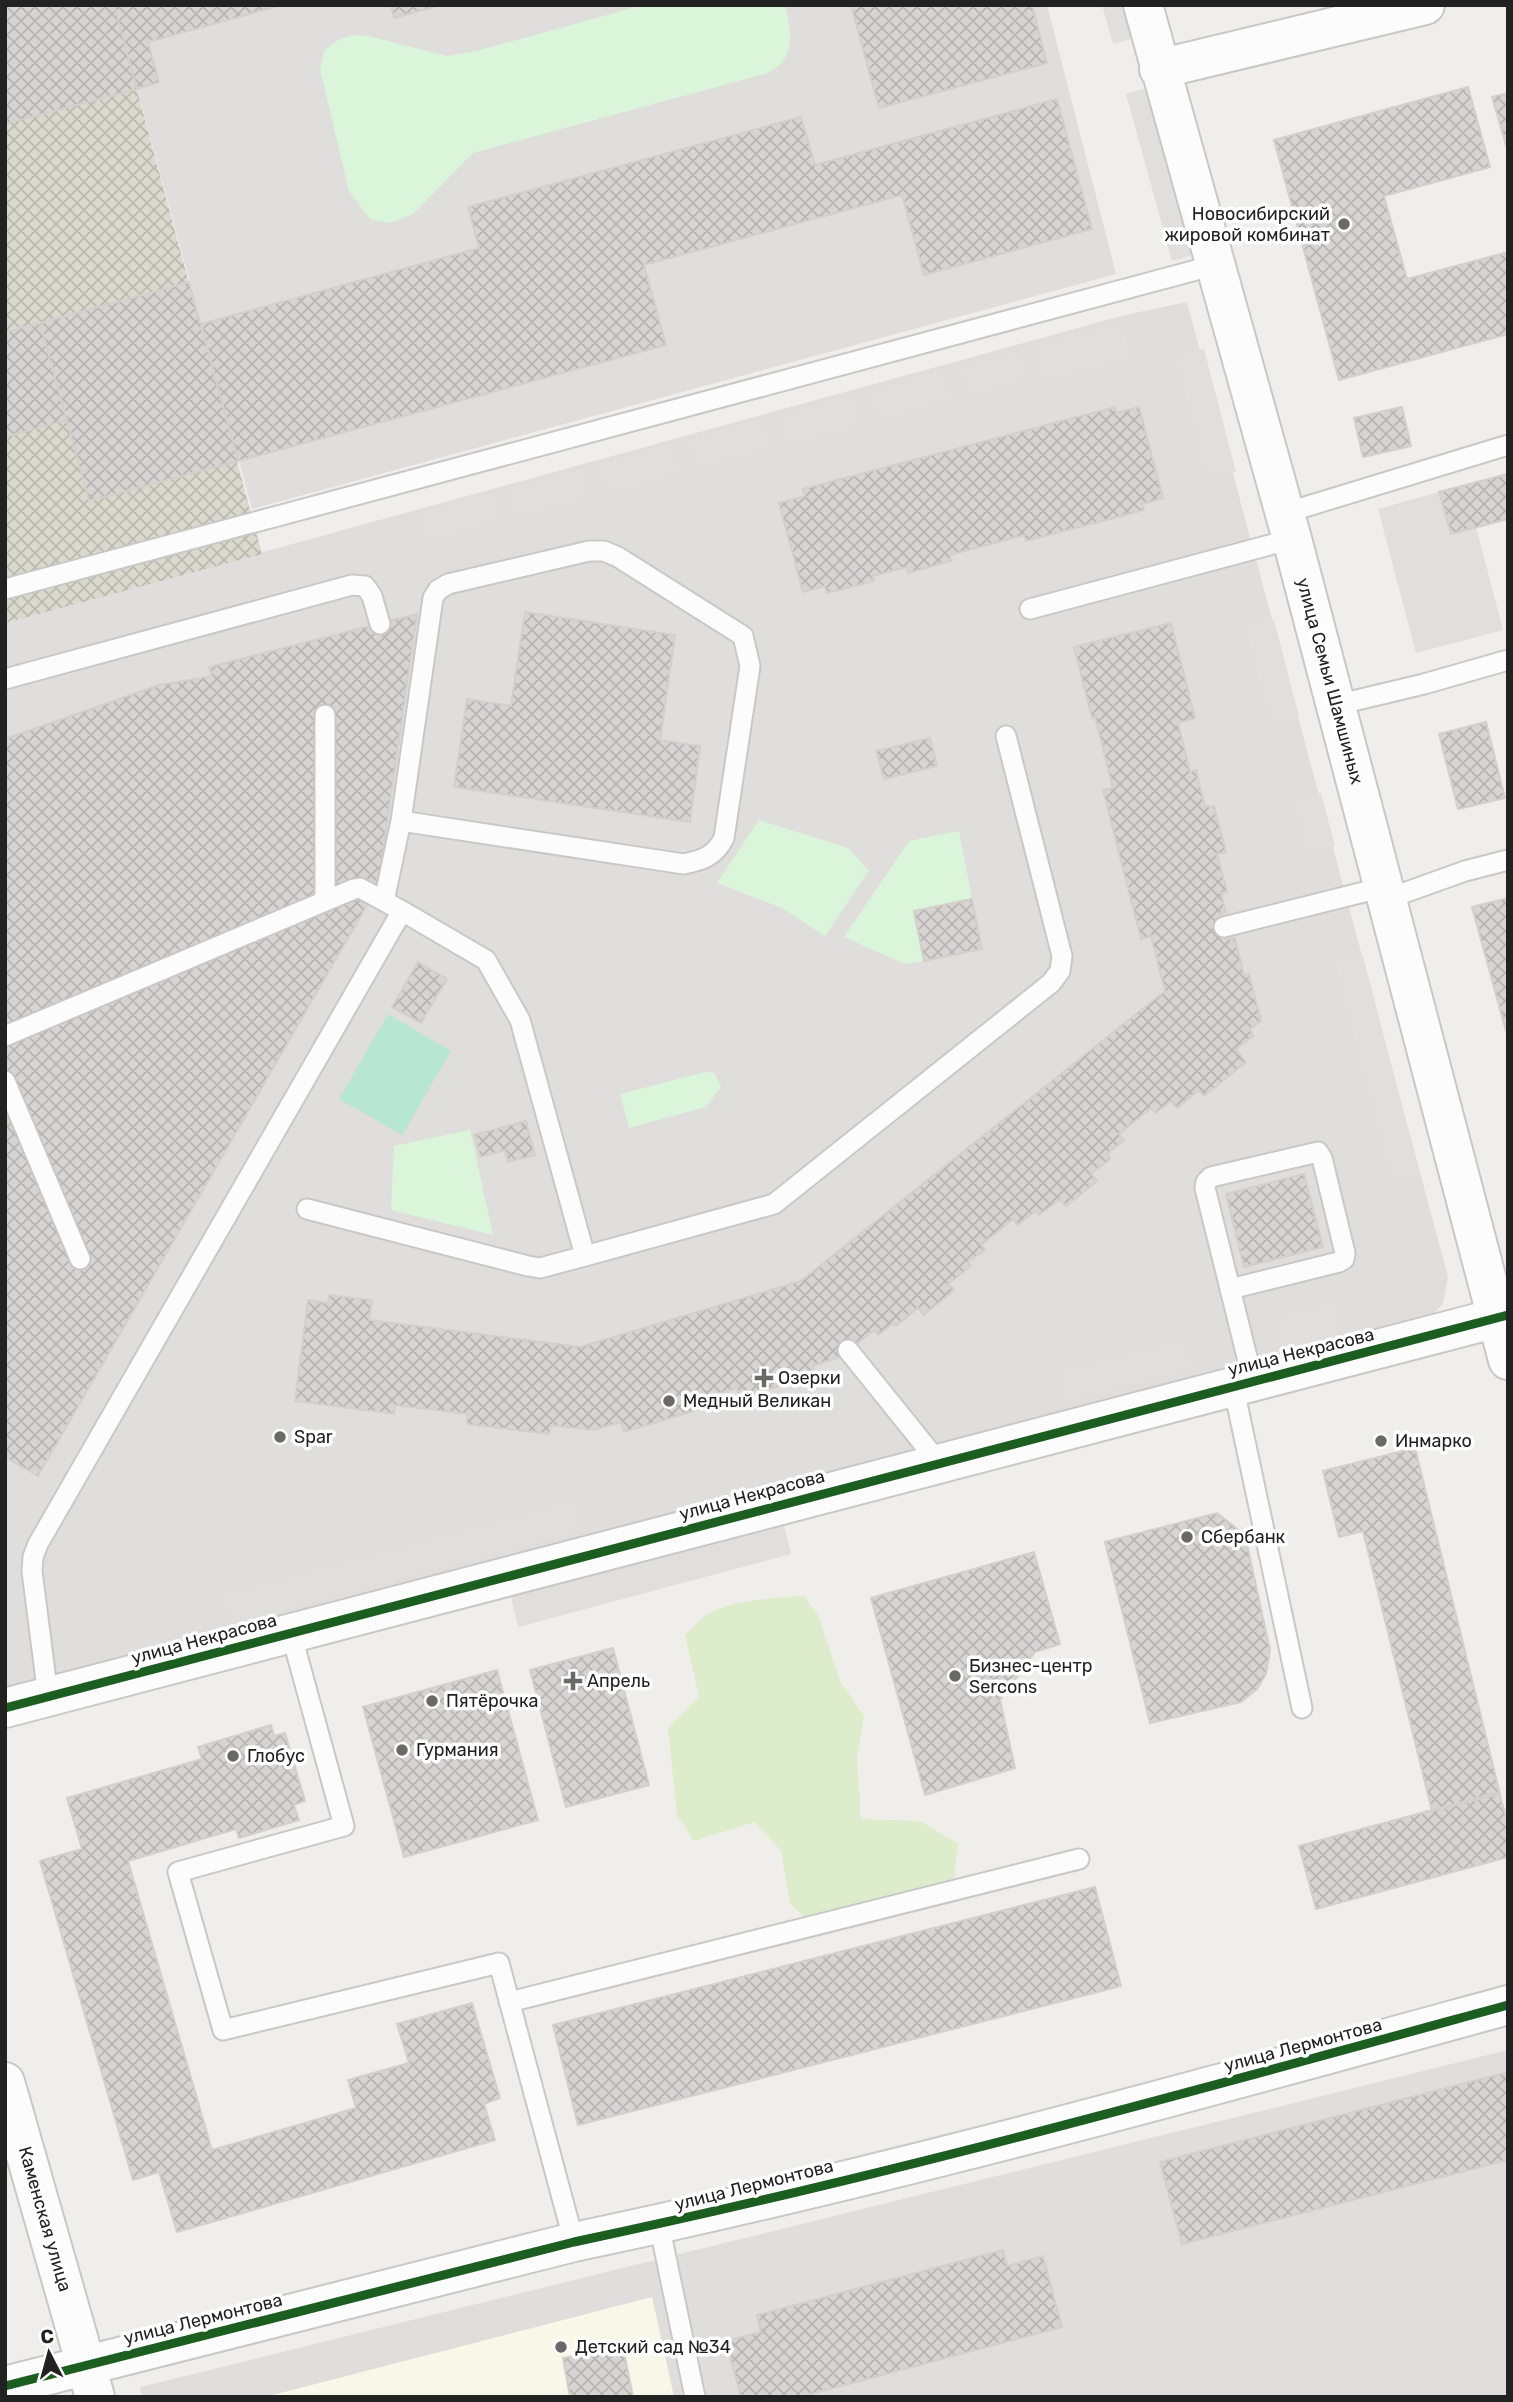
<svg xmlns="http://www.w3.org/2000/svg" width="1513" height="2402" font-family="Rubik,sans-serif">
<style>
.residential{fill:#dfdedc}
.education{fill:#f8f7e8}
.construction{fill:url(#construction-cross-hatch)}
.grass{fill:#ddeccb}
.park{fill:#daf5da}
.pitch{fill:#b7e6d2}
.parking{fill:#e0dfde}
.building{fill:url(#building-cross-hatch);stroke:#d3d0cc;stroke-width:2}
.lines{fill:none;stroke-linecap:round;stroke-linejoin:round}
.service-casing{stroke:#c9c8c7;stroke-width:23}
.minor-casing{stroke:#c9c8c7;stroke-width:42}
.service{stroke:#fdfcfc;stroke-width:19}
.minor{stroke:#fdfcfc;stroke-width:38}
.cycleway-casing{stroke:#fff;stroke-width:13}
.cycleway{stroke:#1b5e20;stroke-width:9}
.poi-dot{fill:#6a6968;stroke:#fff;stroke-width:2.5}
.labels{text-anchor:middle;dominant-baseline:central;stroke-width:7;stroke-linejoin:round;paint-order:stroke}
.poi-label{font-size:18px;fill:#222;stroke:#fff;text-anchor:start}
.street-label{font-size:18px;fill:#222;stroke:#fff}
</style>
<defs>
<pattern id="construction-cross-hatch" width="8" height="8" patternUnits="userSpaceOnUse" patternTransform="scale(1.75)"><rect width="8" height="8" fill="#d9d9cd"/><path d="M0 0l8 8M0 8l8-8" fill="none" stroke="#babab0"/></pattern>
<pattern id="building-cross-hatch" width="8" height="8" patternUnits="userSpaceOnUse" patternTransform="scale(1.75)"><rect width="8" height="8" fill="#d7d4d2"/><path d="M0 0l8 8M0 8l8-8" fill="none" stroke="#b8b6b4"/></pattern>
</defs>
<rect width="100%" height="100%" fill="#f0eeeb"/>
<!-- residential -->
<path class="residential" d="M 114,5 L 1047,5 L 1116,274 L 252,509 Z
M 1187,302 L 1448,1277 L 1443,1304 L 1426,1322 L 5,1688 L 5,623 L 1125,315 Z
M 1508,2050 L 1508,2397 L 142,2397 L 140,2387 Z"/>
<!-- education -->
<path class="education" d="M 652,2297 L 674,2397 L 265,2397 Z"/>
<!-- construction -->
<path class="construction" d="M 5,5 L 114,5 L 262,554 L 5,623 Z"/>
<!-- grass -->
<path class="grass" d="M 804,1596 L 818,1615 L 840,1681 L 864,1716 L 857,1760 L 861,1819 L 920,1821 L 958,1844 L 953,1887 L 809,1922 L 790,1903 L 781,1851 L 755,1822 L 694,1841 L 677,1815 L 668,1728 L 699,1697 L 685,1635 C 693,1628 701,1618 710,1613 C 732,1600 780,1597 804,1596 Z"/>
<!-- park -->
<path class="park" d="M 643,5 L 785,5 C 792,32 796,59 768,73 L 473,153 L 413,214 L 390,223 L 370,219 L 349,191 L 320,69 L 325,50 L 338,40 L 354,35 L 368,36 L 447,56 L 477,51 Z
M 759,820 L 848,848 L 869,871 L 825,936 L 782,908 L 717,883 Z
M 959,831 L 972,899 L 914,911 L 924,961 L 905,964 L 844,937 L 909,841 Z
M 705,1072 L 714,1073 L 721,1087 L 706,1107 L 629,1128 L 620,1094 Z
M 470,1130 L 493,1235 L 391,1210 L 394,1146 Z"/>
<!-- pitch -->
<path class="pitch" d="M 388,1014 L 451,1051 L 402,1135 L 339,1099 Z"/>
<!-- parking -->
<path class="parking" d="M 1102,5 L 1137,5 L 1146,35 L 1113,44 Z
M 1154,86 L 1199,253 L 1172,261 L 1126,94 Z
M 1122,324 L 1131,358 L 1044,381 L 1035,347 Z
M 1204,349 L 1236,472 L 1207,479 L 1176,356 Z
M 1020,351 L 1027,379 L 967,396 L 959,367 Z
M 944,370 L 952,400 L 877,421 L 869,391 Z
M 854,395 L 862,425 L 786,445 L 779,416 Z
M 763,419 L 771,449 L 696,469 L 688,440 Z
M 673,444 L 681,474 L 606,494 L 598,465 Z
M 583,469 L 591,498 L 515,518 L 507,489 Z
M 1439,492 L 1451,534 L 1476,527 L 1503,630 L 1416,653 L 1378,509 Z
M 493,493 L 500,521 L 424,542 L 417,514 Z
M 1274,620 L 1299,716 L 1270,723 L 1245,627 Z
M 1321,793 L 1335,846 L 1307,853 L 1293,800 Z
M 1363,956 L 1419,1172 L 1391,1180 L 1335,963 Z
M 1335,1303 L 1342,1332 L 1282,1348 L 1275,1318 Z
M 1185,1341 L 1192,1369 L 1066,1401 L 1060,1372 Z
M 576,1501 L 583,1530 L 230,1624 L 222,1595 Z
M 784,1525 L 791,1554 L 518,1627 L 511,1597 Z"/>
<!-- building -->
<path class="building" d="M 5,5 L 114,5 L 137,89 L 5,124 Z
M 114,5 L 282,5 L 148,42 L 159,82 L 137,89 Z
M 391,5 L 441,5 L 394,18 Z
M 851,5 L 1032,5 L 1047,63 L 879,108 Z
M 1468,87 L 1490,167 L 1384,196 L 1407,279 L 1508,252 L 1508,334 L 1339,380 L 1274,140 Z
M 1508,93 L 1508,152 L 1492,97 Z
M 1057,99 L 1092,229 L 924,275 L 902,195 L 644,265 L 666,345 L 238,461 L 201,324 L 479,248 L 468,207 L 801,117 L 815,165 Z
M 189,282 L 238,461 L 89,501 L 40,323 Z
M 40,323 L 67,420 L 5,437 L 5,332 Z
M 1115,407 L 1116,413 L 1139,407 L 1163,498 L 1142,504 L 1144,510 L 1026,541 L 1024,535 L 950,555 L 951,561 L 908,573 L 907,567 L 872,576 L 874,581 L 827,593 L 825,586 L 803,592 L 779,503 L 805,496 L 803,489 Z
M 1402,407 L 1411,446 L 1363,457 L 1354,418 Z
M 1507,474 L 1508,519 L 1451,534 L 1439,492 Z
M 525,612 L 675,635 L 660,740 L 700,746 L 690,822 L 454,787 L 467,699 L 511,706 Z
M 417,614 L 378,886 L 38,1476 L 5,1457 L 5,739 L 159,685 L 212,676 L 209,667 Z
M 1171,623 L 1195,718 L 1178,723 L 1190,772 L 1196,770 L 1205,807 L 1214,806 L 1226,852 L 1217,854 L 1227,892 L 1221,893 L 1226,912 L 1221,913 L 1227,940 L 1235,938 L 1244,975 L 1249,974 L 1261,1021 L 1250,1029 L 1253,1036 L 1236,1049 L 1246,1062 L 1204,1096 L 1199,1090 L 1177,1108 L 1171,1101 L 1155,1113 L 1151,1108 L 1119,1134 L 1124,1140 L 1107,1154 L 1110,1159 L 1091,1174 L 1097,1181 L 1066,1206 L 1060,1199 L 1039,1215 L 1035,1211 L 1018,1225 L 1013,1219 L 981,1245 L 985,1250 L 968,1262 L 971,1266 L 948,1284 L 954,1290 L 924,1315 L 918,1308 L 896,1326 L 893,1323 L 878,1335 L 874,1330 L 840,1357 L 813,1366 L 815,1375 L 740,1398 L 737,1388 L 697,1400 L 700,1409 L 624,1432 L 621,1422 L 593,1430 L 551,1425 L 549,1434 L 467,1424 L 468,1414 L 395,1405 L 394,1414 L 295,1401 L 308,1300 L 328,1303 L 329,1295 L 372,1300 L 369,1320 L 580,1347 L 801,1281 L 1165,991 L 1151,936 L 1141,939 L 1103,790 L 1113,788 L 1095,717 L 1092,718 L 1074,647 Z
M 1486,722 L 1505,798 L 1458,809 L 1439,734 Z
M 930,738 L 937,766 L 884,779 L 876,751 Z
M 1508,898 L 1508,1030 L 1506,1031 L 1472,907 Z
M 972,899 L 982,949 L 924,961 L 914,911 Z
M 418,962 L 447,979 L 421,1023 L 392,1007 Z
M 526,1121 L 535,1155 L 508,1162 L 505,1150 L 480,1157 L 474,1135 Z
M 1304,1174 L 1323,1247 L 1244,1267 L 1226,1194 Z
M 1415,1448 L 1500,1794 L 1432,1811 L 1363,1531 L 1339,1537 L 1323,1471 Z
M 1217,1513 L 1245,1535 L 1270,1650 L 1266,1674 L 1257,1689 L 1241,1702 L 1150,1723 L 1105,1542 Z
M 1034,1552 L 1060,1644 L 1035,1652 L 1000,1700 L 1015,1768 L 925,1795 L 871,1598 Z
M 613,1648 L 649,1785 L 566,1807 L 530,1670 Z
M 497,1670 L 538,1820 L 404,1857 L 363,1707 Z
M 271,1725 L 274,1736 L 285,1733 L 305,1801 L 294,1805 L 299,1820 L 239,1838 L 236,1829 L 128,1861 L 212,2150 L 356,2108 L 348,2080 L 409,2063 L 397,2024 L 472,2003 L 500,2098 L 484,2104 L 495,2140 L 177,2232 L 159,2172 L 133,2180 L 40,1861 L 82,1849 L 67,1798 L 202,1759 L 198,1747 Z
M 1499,1792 L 1508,1824 L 1508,1857 L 1316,1909 L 1299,1846 Z
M 1095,1887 L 1121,1986 L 578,2125 L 553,2025 Z
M 1508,2072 L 1508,2160 L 1182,2244 L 1160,2162 Z
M 1003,2250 L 1007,2266 L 1043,2256 L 1062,2327 L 800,2397 L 741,2397 L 726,2341 L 761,2332 L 757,2315 Z
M 623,2347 L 633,2397 L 570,2397 L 563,2358 Z"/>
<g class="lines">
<!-- service casing -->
<g class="service-casing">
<path id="service" d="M 1285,513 L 1508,445
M 5,589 L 1215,265
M 1030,609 L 1292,539
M 5,679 L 352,585 L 365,586 L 372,596 L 380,624
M 1336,705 L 1424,684 L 1508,660
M 325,715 L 325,901
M 1387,899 L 1465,871 L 1508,860
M 402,911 L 486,960 L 520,1020 L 585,1256 L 774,1204 L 1051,983 L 1060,971 L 1062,956 L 1006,736
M 1224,927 L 1384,887
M 5,1036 L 354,889 L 360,888 L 384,901
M 5,1081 L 80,1259
M 307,1209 L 528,1266 L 540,1268 L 585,1256
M 1230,1289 L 1339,1262 L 1344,1259 L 1345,1253 L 1322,1158 L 1318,1152 L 1211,1177 L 1206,1182 L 1205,1188 L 1253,1381
M 848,1350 L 939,1463
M 1233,1385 L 1302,1708
M 291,1633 L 344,1826 L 178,1872 L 223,2030 L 499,1963 L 574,2242
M 48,1696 L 32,1571 L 33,1557 L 38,1544 L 402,911 L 384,901 L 401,821 L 433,598 L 438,590 L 448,584 L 589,551 L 604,551 L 618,557 L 743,636 L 750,666 L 724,838 C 715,856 703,860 684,864 L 401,821
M 509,2002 L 1079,1859
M 659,2224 L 695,2397"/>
</g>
<!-- minor casing -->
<g class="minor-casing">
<path id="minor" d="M 1143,5 L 1292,539 L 1508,1360
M 1159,69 L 1425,5
M 5,1708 L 1508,1315
M 5,2082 L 95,2397
M 5,2386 L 574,2242 C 889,2176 1198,2090 1508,2005"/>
</g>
<!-- service -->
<use href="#service" class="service"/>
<!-- minor -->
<use href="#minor" class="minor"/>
<!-- cycleway casing -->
<g class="cycleway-casing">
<path id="cycleway" d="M 5,1708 L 1508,1315
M 5,2386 L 574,2242 C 889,2176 1198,2090 1508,2005"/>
</g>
<!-- cycleway -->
<use href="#cycleway" class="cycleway"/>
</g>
<!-- markers -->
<g class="poi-dot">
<circle cx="1344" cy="224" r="7"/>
<path d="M760.5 1367.5h7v7h7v7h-7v7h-7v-7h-7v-7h7z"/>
<circle cx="669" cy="1401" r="7"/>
<circle cx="280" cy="1437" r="7"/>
<circle cx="1381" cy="1441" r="7"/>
<circle cx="1187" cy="1537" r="7"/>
<circle cx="955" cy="1676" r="7"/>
<path d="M569.5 1670.5h7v7h7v7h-7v7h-7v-7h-7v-7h7z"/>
<circle cx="432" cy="1701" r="7"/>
<circle cx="402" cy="1750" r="7"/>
<circle cx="233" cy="1756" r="7"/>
<circle cx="561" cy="2347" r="7"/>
</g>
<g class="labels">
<!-- poi labels -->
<g class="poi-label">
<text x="1330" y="214" text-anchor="end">Новосибирский<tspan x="1330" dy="21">жировой комбинат</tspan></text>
<text x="778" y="1378">Озерки</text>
<text x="683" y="1401">Медный Великан</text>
<text x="294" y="1437">Spar</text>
<text x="1395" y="1441">Инмарко</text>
<text x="1201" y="1537">Сбербанк</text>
<text x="969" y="1666">Бизнес-центр<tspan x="969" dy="21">Sercons</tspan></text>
<text x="587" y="1681">Апрель</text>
<text x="446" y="1701">Пятёрочка</text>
<text x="416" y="1750">Гурмания</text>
<text x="247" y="1756">Глобус</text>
<text x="575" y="2347">Детский сад №34</text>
</g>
<!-- street labels -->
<g class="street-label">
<text transform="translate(1330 681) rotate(75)">улица Семьи Шамшиных</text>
<text transform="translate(1301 1352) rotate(-14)">улица Некрасова</text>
<text transform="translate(752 1495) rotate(-15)">улица Некрасова</text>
<text transform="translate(204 1639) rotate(-15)">улица Некрасова</text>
<text transform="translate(1303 2045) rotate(-15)">улица Лермонтова</text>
<text transform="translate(754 2185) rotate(-14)">улица Лермонтова</text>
<text transform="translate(45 2219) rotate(74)">Каменская улица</text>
<text transform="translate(203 2319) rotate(-14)">улица Лермонтова</text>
</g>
</g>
<!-- border -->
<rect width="1513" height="2402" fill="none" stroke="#222222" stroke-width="14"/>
<!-- north arrow -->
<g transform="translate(49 2353) rotate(354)" stroke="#ffffff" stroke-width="5" paint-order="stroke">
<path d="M0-5L12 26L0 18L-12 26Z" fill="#222222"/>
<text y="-10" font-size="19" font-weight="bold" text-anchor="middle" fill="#222222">С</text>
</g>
</svg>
